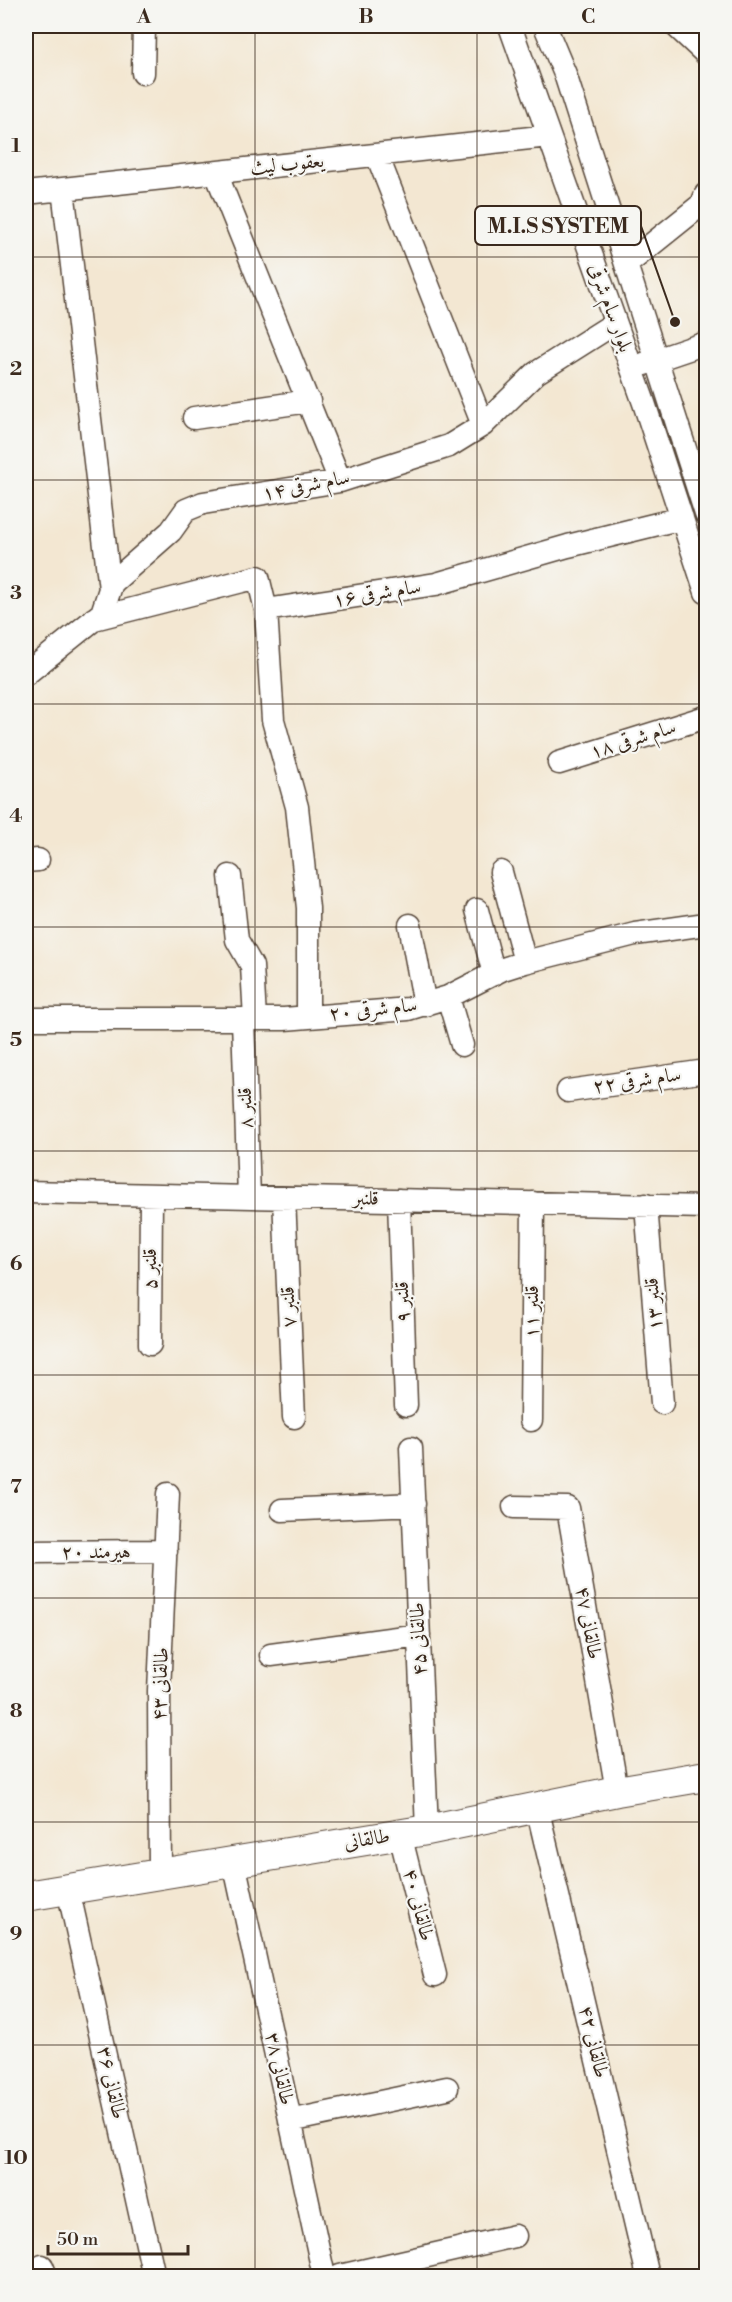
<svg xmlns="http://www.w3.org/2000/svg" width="732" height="2302" font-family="'Libre Bodoni',Amiri,serif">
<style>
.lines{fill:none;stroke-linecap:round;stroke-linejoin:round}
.minor-casing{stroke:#574639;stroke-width:25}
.major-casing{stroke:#574639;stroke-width:32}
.minor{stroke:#fff;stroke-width:22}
.major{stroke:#fff;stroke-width:30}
.grid{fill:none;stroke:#3b2a1e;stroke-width:1.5;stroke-opacity:0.55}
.labels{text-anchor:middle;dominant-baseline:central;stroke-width:4.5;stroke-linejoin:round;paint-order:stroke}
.street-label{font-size:20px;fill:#3b2a1e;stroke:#f6f6f2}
.leader{fill:none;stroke:#3b2a1e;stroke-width:2}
.callout-dot{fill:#3b2a1e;stroke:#f6f6f2;stroke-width:2}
.callout{fill:#f6f6f2;stroke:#3b2a1e;stroke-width:2}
.callout-label{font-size:21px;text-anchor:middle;font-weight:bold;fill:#3b2a1e}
.neatline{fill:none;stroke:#3b2a1e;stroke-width:2}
.grid-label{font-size:20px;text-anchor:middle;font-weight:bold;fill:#3b2a1e}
</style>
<rect width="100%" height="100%" fill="#f6f6f2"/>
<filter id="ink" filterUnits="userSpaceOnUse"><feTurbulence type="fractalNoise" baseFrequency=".0167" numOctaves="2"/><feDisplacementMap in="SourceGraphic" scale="12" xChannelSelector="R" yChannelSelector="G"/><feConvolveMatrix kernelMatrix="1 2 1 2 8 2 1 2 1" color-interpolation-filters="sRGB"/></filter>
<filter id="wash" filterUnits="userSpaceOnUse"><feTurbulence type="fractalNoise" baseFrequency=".008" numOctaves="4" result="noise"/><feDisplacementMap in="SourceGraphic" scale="24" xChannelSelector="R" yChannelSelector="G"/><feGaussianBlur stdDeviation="1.35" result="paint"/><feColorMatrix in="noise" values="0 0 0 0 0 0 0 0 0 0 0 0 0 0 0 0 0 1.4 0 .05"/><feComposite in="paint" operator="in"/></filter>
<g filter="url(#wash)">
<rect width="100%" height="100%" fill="#f3e7d2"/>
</g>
<g filter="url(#ink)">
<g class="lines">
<!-- minor casing -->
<g class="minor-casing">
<path id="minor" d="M 510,26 L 644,403 L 706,592
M 545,26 L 565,74 L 706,514
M 676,26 L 706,54
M 143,73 L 144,26
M 377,155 L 483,425
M 216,173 L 340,481
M 63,189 L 110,589
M 26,193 L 549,136
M 626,265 L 702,204 L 706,194
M 644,364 L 706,343
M 194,418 L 309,401
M 266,610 L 273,720 L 297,807 L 308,908 L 308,1017
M 94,619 L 258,577 L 266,610 L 436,584 L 568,546 L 682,518
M 26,674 L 102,613 L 112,583 L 171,531 L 186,510 L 203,503 L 340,481 L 449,446 L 483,425 L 536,373 L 615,323
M 559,763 L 706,717
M 26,861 L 38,860
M 501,872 L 525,962
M 230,876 L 237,940 L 252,966 L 255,1019
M 477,910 L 494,974
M 410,925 L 425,1005
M 448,997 L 462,1045
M 26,1019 L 284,1019 L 408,1009 L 448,997 L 503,969 L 525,962 L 635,934 L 706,924
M 243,1020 L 249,1197
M 568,1091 L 706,1071
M 26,1192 L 706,1207
M 284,1198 L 294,1417
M 399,1200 L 406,1405
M 646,1205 L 662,1403
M 150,1344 L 151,1195
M 531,1420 L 533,1203
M 411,1448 L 427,1830
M 514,1507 L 568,1508 L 617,1791
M 282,1510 L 414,1504
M 26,1552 L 166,1551
M 271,1655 L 419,1635
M 537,1807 L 648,2276
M 400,1834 L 435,1975
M 234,1862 L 324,2276
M 160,1874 L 159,1691 L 168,1494
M 68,1889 L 154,2276
M 290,2121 L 447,2088
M 42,2266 L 46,2276
M 340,2276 L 515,2236"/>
</g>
<!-- major casing -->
<g class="major-casing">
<path id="major" d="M 26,1896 L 427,1830 L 617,1791 L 706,1776"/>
</g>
<!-- minor -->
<use href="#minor" class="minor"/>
<!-- major -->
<use href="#major" class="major"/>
</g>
</g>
<!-- grid -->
<path class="grid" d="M 255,26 L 255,2276M 477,26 L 477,2276M 26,257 L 706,257M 26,480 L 706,480M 26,704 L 706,704M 26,927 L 706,927M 26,1151 L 706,1151M 26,1375 L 706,1375M 26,1598 L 706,1598M 26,1822 L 706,1822M 26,2045 L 706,2045"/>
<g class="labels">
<!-- street labels -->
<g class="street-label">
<text transform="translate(287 165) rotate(-6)">یعقوب لیث</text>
<text transform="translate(610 308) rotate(70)">بلوار سام شرقی</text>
<text transform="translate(306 486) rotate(-11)">سام شرقی ۱۴</text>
<text transform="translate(377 594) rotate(-9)">سام شرقی ۱۶</text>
<text transform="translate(633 740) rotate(-17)">سام شرقی ۱۸</text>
<text transform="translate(373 1010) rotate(-6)">سام شرقی ۲۰</text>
<text transform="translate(637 1081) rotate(-8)">سام شرقی ۲۲</text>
<text transform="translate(246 1108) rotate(-92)">قلنبر ۸</text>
<text transform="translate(366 1199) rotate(1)">قلنبر</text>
<text transform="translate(150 1269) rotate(-90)">قلنبر ۵</text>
<text transform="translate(403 1302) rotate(-92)">قلنبر ۹</text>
<text transform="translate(654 1304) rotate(-95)">قلنبر ۱۳</text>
<text transform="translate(289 1307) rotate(-93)">قلنبر ۷</text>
<text transform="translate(532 1312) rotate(-90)">قلنبر ۱۱</text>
<text x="96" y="1552">هیرمند ۲۰</text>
<text transform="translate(588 1623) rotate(80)">طالقانی ۴۷</text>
<text transform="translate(419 1639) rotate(-92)">طالقانی ۴۵</text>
<text transform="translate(161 1684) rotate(-88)">طالقانی ۴۳</text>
<text transform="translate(367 1840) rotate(-9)">طالقانی</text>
<text transform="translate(418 1905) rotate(76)">طالقانی ۴۰</text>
<text transform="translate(593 2042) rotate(77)">طالقانی ۴۲</text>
<text transform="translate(279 2069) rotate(78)">طالقانی ۳۸</text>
<text transform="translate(111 2083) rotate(78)">طالقانی ۳۶</text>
</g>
</g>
<!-- callouts -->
<path class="leader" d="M675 322L641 226"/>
<circle class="callout-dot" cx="675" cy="322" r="6"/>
<rect class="callout" x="475" y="206" width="166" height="39" rx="6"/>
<g class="callout-label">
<text x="558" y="233">M.I.S SYSTEM</text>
</g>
<!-- margin -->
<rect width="732" height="2302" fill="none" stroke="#f6f6f2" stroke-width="66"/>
<!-- scale -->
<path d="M48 2245v9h140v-9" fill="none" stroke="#3b2a1e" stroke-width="3"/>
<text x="57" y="2245" font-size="18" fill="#3b2a1e" stroke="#f6f6f2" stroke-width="4.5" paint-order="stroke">50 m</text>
<rect x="33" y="33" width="666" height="2236" class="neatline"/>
<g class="grid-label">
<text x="144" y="23">A</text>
<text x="366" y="23">B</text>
<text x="588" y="23">C</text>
<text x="16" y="152">1</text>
<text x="16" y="375">2</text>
<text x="16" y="599">3</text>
<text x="16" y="822">4</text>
<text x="16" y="1046">5</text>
<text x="16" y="1270">6</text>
<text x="16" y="1493">7</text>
<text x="16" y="1717">8</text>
<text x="16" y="1940">9</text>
<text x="16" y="2164">10</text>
</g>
</svg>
